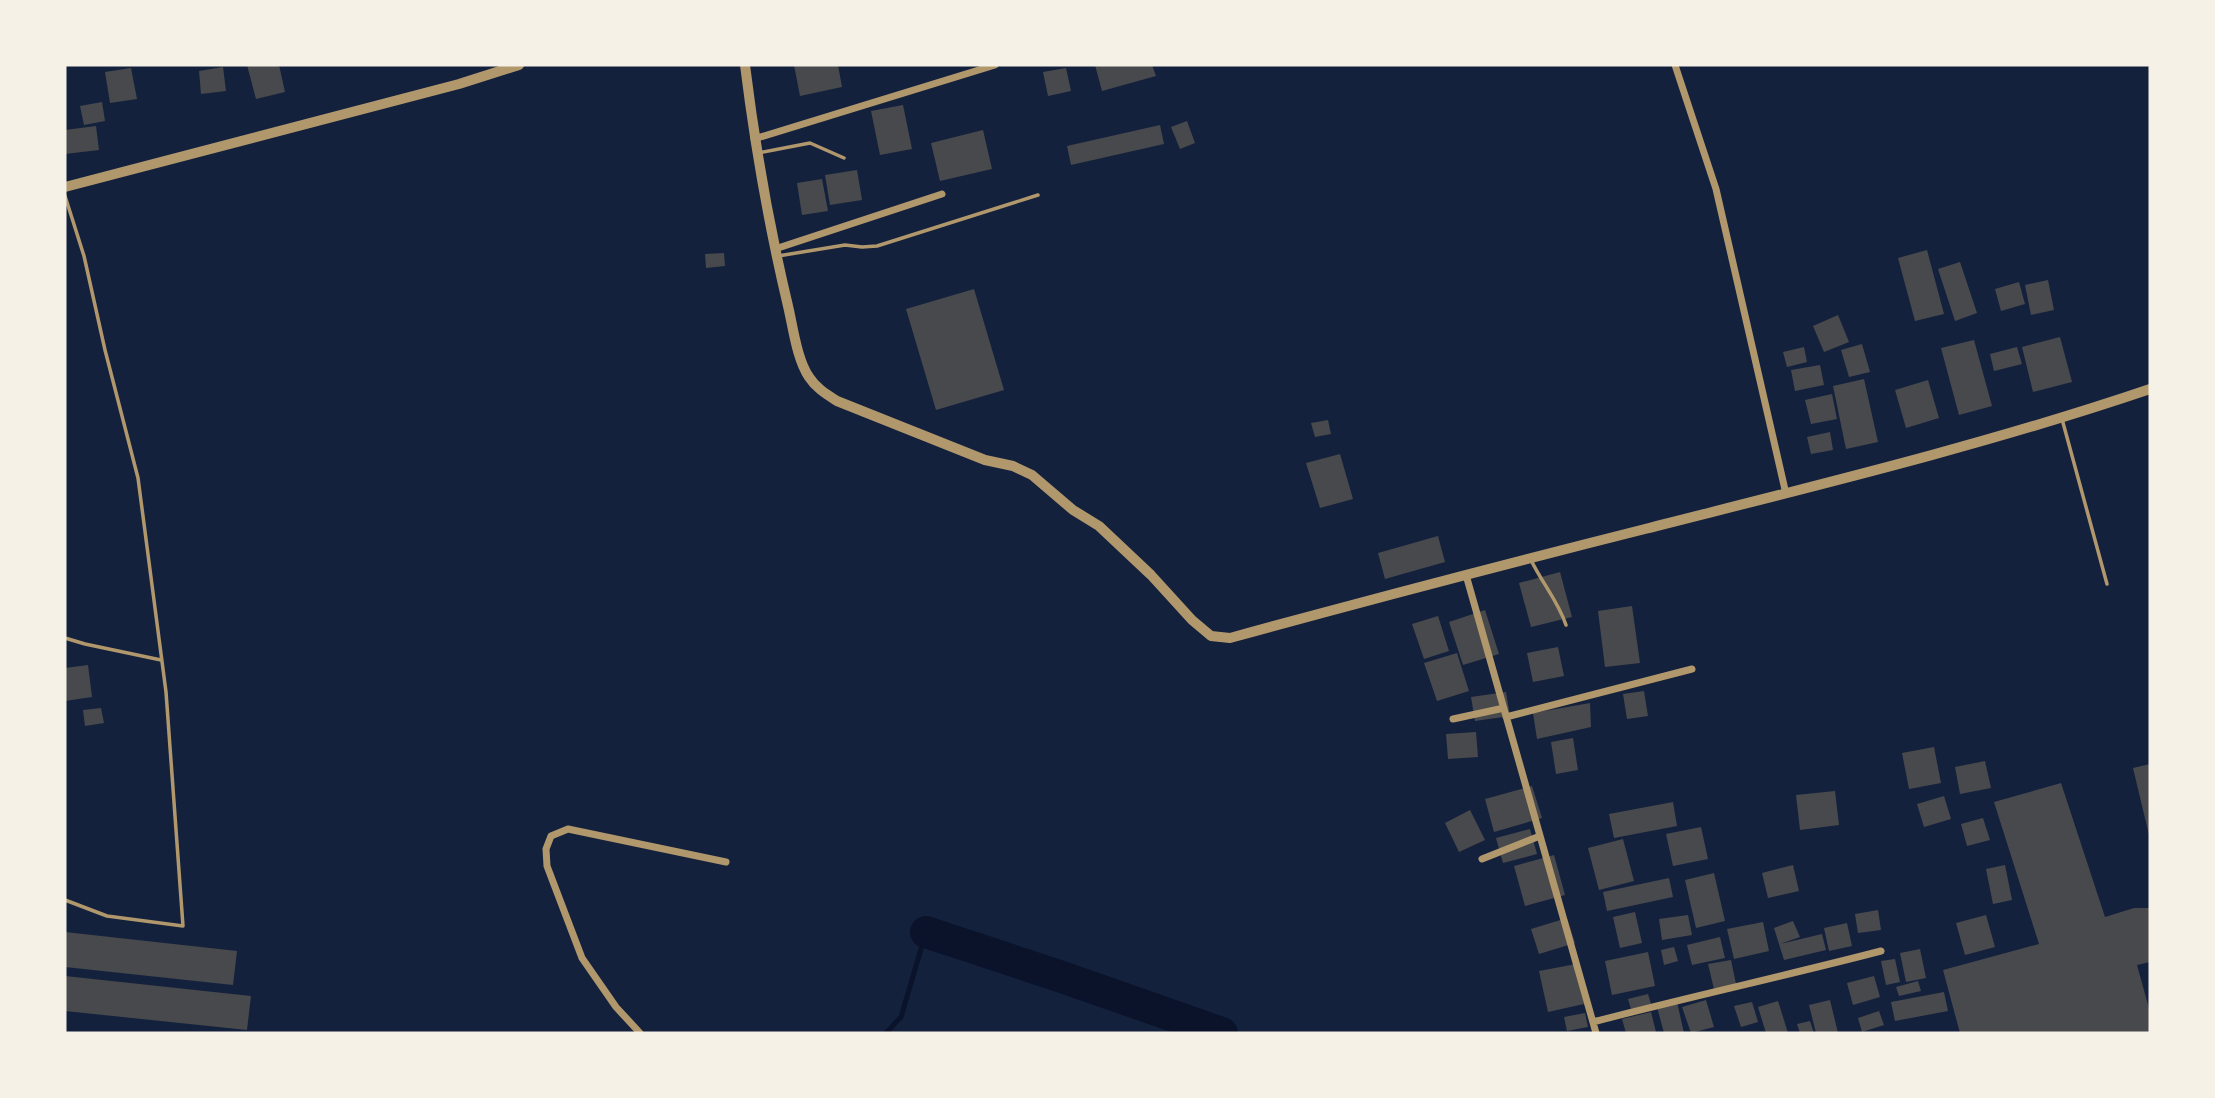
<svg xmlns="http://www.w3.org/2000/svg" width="2215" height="1098" font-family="Arial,sans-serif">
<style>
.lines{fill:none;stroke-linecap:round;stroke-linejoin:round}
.stream{stroke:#0b132b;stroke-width:5}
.river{stroke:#0b132b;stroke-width:32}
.building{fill:#48494c}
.service{stroke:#b1986c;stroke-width:3.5}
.minor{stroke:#b1986c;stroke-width:7}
.tertiary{stroke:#b1986c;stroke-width:10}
</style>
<rect width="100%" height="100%" fill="#14213d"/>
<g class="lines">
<!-- stream -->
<path class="stream" d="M 886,1033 L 901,1017 L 926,932"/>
<!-- river -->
<path class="river" d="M 926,932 L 1062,977 L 1222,1033"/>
</g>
<!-- building -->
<path class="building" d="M 247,65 L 279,65 L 285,92 L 256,99 Z
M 794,65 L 838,65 L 842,87 L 800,96 Z
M 1095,65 L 1152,65 L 1156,76 L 1102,91 Z
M 223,67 L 226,91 L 201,94 L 199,71 Z
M 131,68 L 137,99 L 110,103 L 105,72 Z
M 1066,68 L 1071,91 L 1048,96 L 1043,72 Z
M 102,102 L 105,121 L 84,125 L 80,106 Z
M 903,105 L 912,149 L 880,155 L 871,111 Z
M 1187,121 L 1195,143 L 1180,149 L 1171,127 Z
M 1160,125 L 1164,144 L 1071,165 L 1067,146 Z
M 96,126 L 99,150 L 65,154 L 65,130 Z
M 983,130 L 992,169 L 940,181 L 931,143 Z
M 857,170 L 862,200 L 830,205 L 825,175 Z
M 822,179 L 828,211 L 802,215 L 797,183 Z
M 1927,250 L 1944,314 L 1915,321 L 1898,258 Z
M 724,253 L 725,266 L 706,268 L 705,254 Z
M 1960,262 L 1977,313 L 1955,321 L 1938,269 Z
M 2048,280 L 2054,310 L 2031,315 L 2025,285 Z
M 2019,282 L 2025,304 L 2001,311 L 1995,289 Z
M 974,289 L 1004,390 L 936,410 L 906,309 Z
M 1838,315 L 1849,342 L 1824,352 L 1813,326 Z
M 2060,337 L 2072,382 L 2033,392 L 2022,347 Z
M 1974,340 L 1992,406 L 1959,415 L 1941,348 Z
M 1862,344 L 1870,372 L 1849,377 L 1841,350 Z
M 1804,347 L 1807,362 L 1787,367 L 1783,352 Z
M 2017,347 L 2022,364 L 1994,371 L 1990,354 Z
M 1820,365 L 1824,385 L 1795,391 L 1791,370 Z
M 1864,379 L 1878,442 L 1846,449 L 1833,386 Z
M 1928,380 L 1939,418 L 1906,428 L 1895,390 Z
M 1832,394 L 1837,419 L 1811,424 L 1805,400 Z
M 1328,420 L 1331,434 L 1315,437 L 1311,423 Z
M 1830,432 L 1833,450 L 1811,454 L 1807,437 Z
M 1340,454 L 1353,499 L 1320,508 L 1306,463 Z
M 1438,536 L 1445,562 L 1385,579 L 1378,553 Z
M 1560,572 L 1572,617 L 1531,627 L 1519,583 Z
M 1632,606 L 1640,663 L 1605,667 L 1598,611 Z
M 1485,610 L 1499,654 L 1463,665 L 1449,622 Z
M 1438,616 L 1449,651 L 1424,659 L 1412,624 Z
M 1558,647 L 1564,676 L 1533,682 L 1527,653 Z
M 1457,653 L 1469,691 L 1437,701 L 1424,663 Z
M 88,665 L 92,697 L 65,701 L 65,668 Z
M 1644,691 L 1648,716 L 1627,719 L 1623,694 Z
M 1506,692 L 1510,716 L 1475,721 L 1471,697 Z
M 1590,703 L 1591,727 L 1537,739 L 1533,713 Z
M 101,708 L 104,723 L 85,726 L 83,710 Z
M 1476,732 L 1478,757 L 1448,759 L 1446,734 Z
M 1573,738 L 1578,770 L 1556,774 L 1551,742 Z
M 1934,747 L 1941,783 L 1909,789 L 1902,753 Z
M 1985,761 L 1991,788 L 1960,794 L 1955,767 Z
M 2150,764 L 2150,835 L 2149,835 L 2133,768 Z
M 2061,783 L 2105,917 L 2134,908 L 2150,908 L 2150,962 L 2137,965 L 2150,1012 L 2150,1033 L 1960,1033 L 1943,970 L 2039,944 L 1994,802 Z
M 1532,786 L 1542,818 L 1494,832 L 1485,799 Z
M 1835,791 L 1839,825 L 1800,830 L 1796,795 Z
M 1944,796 L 1951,819 L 1924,827 L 1917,804 Z
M 1673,802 L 1677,826 L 1614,838 L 1609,814 Z
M 1470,810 L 1485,840 L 1459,852 L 1445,823 Z
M 1983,818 L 1990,840 L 1967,846 L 1961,824 Z
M 1701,827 L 1708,859 L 1673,866 L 1666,834 Z
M 1530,829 L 1537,854 L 1503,863 L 1496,838 Z
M 1623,839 L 1634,881 L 1599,890 L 1588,848 Z
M 1554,855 L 1565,895 L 1525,906 L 1514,866 Z
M 1793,865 L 1799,891 L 1768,898 L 1762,873 Z
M 2005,865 L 2012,900 L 1993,904 L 1986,869 Z
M 1714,873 L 1725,921 L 1696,928 L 1685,880 Z
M 1669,878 L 1673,897 L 1607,911 L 1603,892 Z
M 1878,910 L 1881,930 L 1858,933 L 1855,914 Z
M 1635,912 L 1642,943 L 1620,948 L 1613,917 Z
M 1688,915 L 1692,935 L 1662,940 L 1659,919 Z
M 1986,915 L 1995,947 L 1965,955 L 1956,923 Z
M 1567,918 L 1575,943 L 1539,954 L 1531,929 Z
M 1793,921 L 1800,937 L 1780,944 L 1822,934 L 1826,950 L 1784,960 L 1774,928 Z
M 1763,922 L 1769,951 L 1734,959 L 1727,929 Z
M 1847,923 L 1852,946 L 1829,951 L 1824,928 Z
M 65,932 L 237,951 L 233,985 L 65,967 Z
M 1720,937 L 1725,958 L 1692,965 L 1687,945 Z
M 1674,947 L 1678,961 L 1664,965 L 1661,950 Z
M 1920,949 L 1926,978 L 1906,982 L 1900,953 Z
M 1648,952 L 1655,986 L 1612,995 L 1605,961 Z
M 1895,959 L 1900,982 L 1886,985 L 1881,961 Z
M 1731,960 L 1736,984 L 1714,989 L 1708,964 Z
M 1576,964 L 1584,1004 L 1548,1012 L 1539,971 Z
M 65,976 L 251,996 L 247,1030 L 65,1011 Z
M 1874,976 L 1880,997 L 1853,1005 L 1847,983 Z
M 1918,981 L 1921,991 L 1899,996 L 1896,987 Z
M 1944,992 L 1948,1011 L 1895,1021 L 1891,1002 Z
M 1648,994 L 1651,1004 L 1631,1009 L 1628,999 Z
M 1706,1000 L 1714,1027 L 1691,1033 L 1682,1007 Z
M 1830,1000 L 1838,1033 L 1816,1033 L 1809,1005 Z
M 1778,1001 L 1788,1033 L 1766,1033 L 1758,1007 Z
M 1677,1002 L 1684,1033 L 1664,1033 L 1657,1007 Z
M 1752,1002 L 1758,1022 L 1741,1027 L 1734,1006 Z
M 1879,1011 L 1884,1025 L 1862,1032 L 1858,1018 Z
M 1651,1012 L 1656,1032 L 1626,1033 L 1622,1019 Z
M 1585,1013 L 1588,1027 L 1567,1031 L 1564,1017 Z
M 1810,1021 L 1814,1033 L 1800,1033 L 1797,1024 Z"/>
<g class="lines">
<!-- service -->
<path class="service" d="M 758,153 L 810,143 L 844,158
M 65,196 L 84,256 L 105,350 L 138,478 L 166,692 L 183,926 L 107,916 L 65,900
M 778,256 L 845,245 L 862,247 L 877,246 L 1038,195
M 2062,419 L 2107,584
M 1531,560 C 1542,583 1558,601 1566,625
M 65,638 L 85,644 L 161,660"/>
<!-- minor -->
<path class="minor" d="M 1675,65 L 1716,189 L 1786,494
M 754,139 L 995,65
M 775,249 L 942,194
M 1466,575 L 1596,1033
M 1506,717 L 1692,669
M 1453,719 L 1504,708
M 1482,859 L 1540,836
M 1593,1022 C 1688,997 1785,976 1881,951
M 640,1033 L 616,1007 L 582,958 L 547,866 L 546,849 L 551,836 L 568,829 L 726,862"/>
<!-- tertiary -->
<path class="tertiary" d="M 745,65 C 755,146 769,226 788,306 C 793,327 797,360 809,377 C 816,388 826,394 837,401 L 985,460 L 1013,466 L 1032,475 L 1073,510 L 1099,526 L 1151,575 L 1192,620 L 1211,636 L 1230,638 C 1368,600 1506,564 1645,529 C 1814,486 1985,445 2150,389
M 65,187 L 459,84 L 519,65"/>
</g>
<!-- border -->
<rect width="2215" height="1098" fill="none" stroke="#f6f1e7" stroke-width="133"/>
</svg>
